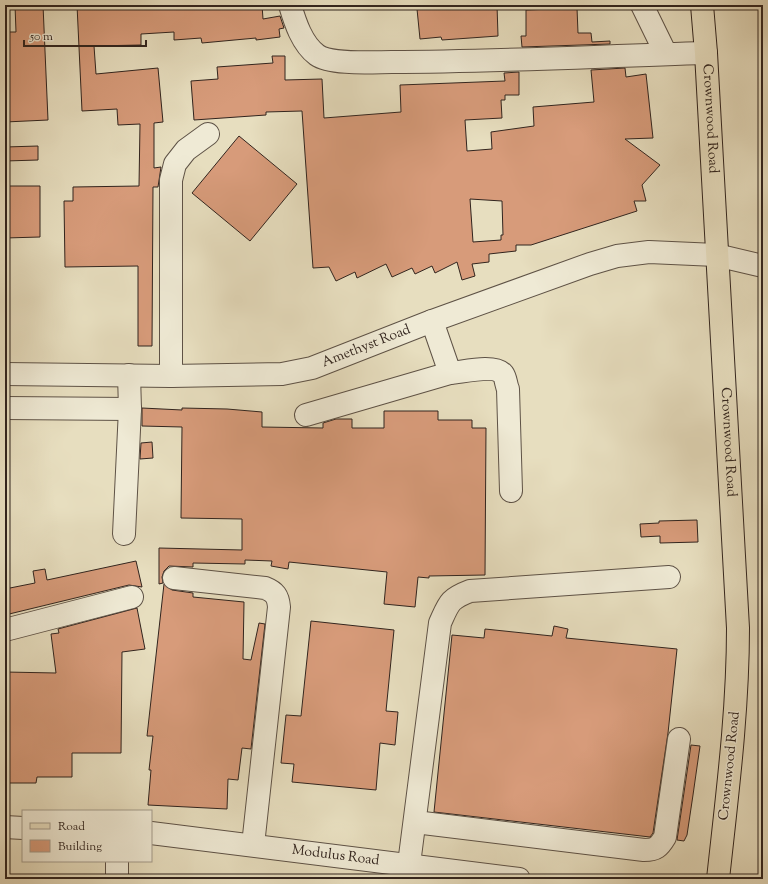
<svg xmlns="http://www.w3.org/2000/svg" width="768" height="884" font-family="'Sorts Mill Goudy',serif">
<style>
.building{fill:#d79b7a;stroke:#31241e;fill-rule:evenodd}
.lines{fill:none;stroke-linecap:round;stroke-linejoin:round}
.minor-casing{stroke:#5e5246;stroke-width:24}
.major-casing{stroke:#31241e;stroke-width:24}
.minor{stroke:#efead5;stroke-width:22}
.major{stroke:#e7debf;stroke-width:22}
.labels{text-anchor:middle;dominant-baseline:central;stroke-width:3;stroke-linejoin:round;paint-order:stroke}
.street-label{font-size:14px;fill:#31241e;stroke:#efead5}
</style>
<rect width="100%" height="100%" fill="#e7debf"/>
<filter id="stains"><feTurbulence type="fractalNoise" baseFrequency=".005" numOctaves="4"/><feColorMatrix values="0 0 0 0 .2 0 0 0 0 .09 0 0 0 0 .02 0 0 0 .5 -.17"/></filter>
<radialGradient id="worn" r=".72"><stop offset=".6" stop-color="#630" stop-opacity="0"/><stop offset="1" stop-color="#630" stop-opacity=".3"/></radialGradient>
<!-- building -->
<path class="building" d="M 15,5 L 43,5 L 48,120 L 5,122 L 5,32 L 16,32 Z
M 77,5 L 90,5 L 90,7 L 262,5 L 263,19 L 280,16 L 284,28 L 279,29 L 280,37 L 256,40 L 256,38 L 202,43 L 201,38 L 174,40 L 174,32 L 141,34 L 141,45 L 94,46 L 96,74 L 158,68 L 163,122 L 154,123 L 154,168 L 161,167 L 158,187 L 153,187 L 152,346 L 138,346 L 138,266 L 65,267 L 64,201 L 73,201 L 73,187 L 139,186 L 140,124 L 118,125 L 117,109 L 82,111 Z
M 440,5 L 497,5 L 498,36 L 442,40 L 441,37 L 420,39 L 417,9 L 440,7 Z
M 577,8 L 578,33 L 591,33 L 592,42 L 610,41 L 610,44 L 522,47 L 521,36 L 526,36 L 526,10 Z
M 272,56 L 285,56 L 285,80 L 322,79 L 324,118 L 401,112 L 400,85 L 505,81 L 504,73 L 519,72 L 519,95 L 505,95 L 505,100 L 501,100 L 502,118 L 465,120 L 467,151 L 492,149 L 491,132 L 534,126 L 533,107 L 594,102 L 591,70 L 625,68 L 626,77 L 646,74 L 653,138 L 625,139 L 660,165 L 642,185 L 646,201 L 634,201 L 637,211 L 531,245 L 516,245 L 516,251 L 489,254 L 489,262 L 472,264 L 475,276 L 462,280 L 457,262 L 435,273 L 432,266 L 415,274 L 412,268 L 392,277 L 386,264 L 357,278 L 355,272 L 336,281 L 329,267 L 313,268 L 302,111 L 266,112 L 266,115 L 194,120 L 191,81 L 218,79 L 217,67 L 273,63 ZM 470,199 L 502,201 L 503,235 L 501,235 L 501,240 L 473,242 Z
M 239,136 L 297,184 L 250,241 L 192,193 Z
M 38,146 L 38,160 L 5,161 L 5,147 Z
M 5,186 L 40,186 L 40,237 L 5,238 Z
M 142,408 L 182,410 L 182,408 L 227,409 L 262,412 L 262,427 L 323,428 L 323,423 L 336,419 L 352,419 L 352,428 L 384,428 L 384,411 L 438,411 L 438,420 L 472,420 L 472,428 L 486,428 L 485,575 L 429,576 L 429,578 L 418,577 L 415,607 L 384,604 L 387,572 L 289,562 L 288,569 L 271,566 L 272,561 L 245,560 L 245,564 L 193,563 L 193,567 L 169,566 L 164,571 L 162,577 L 163,583 L 159,584 L 159,548 L 242,550 L 242,519 L 181,518 L 182,427 L 142,426 Z
M 152,442 L 153,458 L 140,459 L 141,443 Z
M 697,520 L 698,542 L 660,543 L 660,536 L 641,537 L 640,524 L 659,523 L 659,521 Z
M 136,561 L 142,587 L 129,585 L 5,615 L 5,589 L 35,583 L 33,571 L 45,569 L 47,580 Z
M 164,584 L 172,590 L 193,593 L 193,597 L 244,602 L 243,659 L 251,660 L 259,623 L 265,624 L 251,749 L 242,748 L 238,780 L 228,779 L 227,809 L 148,805 L 151,770 L 149,770 L 153,736 L 147,736 Z
M 137,608 L 145,649 L 122,652 L 121,753 L 72,753 L 72,777 L 37,777 L 36,783 L 5,783 L 5,672 L 56,673 L 51,634 L 59,633 L 58,629 Z
M 311,621 L 394,630 L 386,711 L 398,712 L 395,745 L 380,743 L 376,790 L 292,782 L 294,764 L 281,763 L 286,715 L 301,716 Z
M 554,626 L 568,629 L 566,638 L 677,649 L 668,733 L 653,833 L 650,837 L 434,812 L 452,635 L 484,638 L 485,629 L 552,636 Z
M 691,745 L 700,746 L 693,795 L 687,835 L 684,841 L 677,840 Z"/>
<g class="lines">
<!-- minor casing -->
<g class="minor-casing">
<g id="minor">
<path d="M 290,5 C 295,22 302,44 317,55 C 331,65 374,62 392,62 C 496,62 601,56 706,53"/>
<path d="M 642,5 L 666,54"/>
<path d="M 432,321 L 450,373 C 463,372 494,364 503,374 C 506,378 506,385 508,389 L 511,491"/>
<path id="s1" d="M 5,374 L 171,376 L 282,374 L 312,368 L 432,321 L 590,264 L 617,256 L 649,252 L 716,255 L 763,266"/>
<path d="M 171,376 L 171,180 L 175,164 L 186,150 L 208,134"/>
<path d="M 5,408 L 130,409"/>
<path d="M 306,415 L 450,373"/>
<path d="M 124,534 L 130,409 L 129,375"/>
<path d="M 174,578 L 265,588 C 275,592 278,596 279,607 L 253,845"/>
<path d="M 5,630 L 132,597"/>
<path d="M 415,822 L 644,850 C 656,850 659,847 665,837 L 679,739"/>
<path d="M 5,827 L 23,828"/>
<path id="s2" d="M 151,833 L 519,879"/>
<path d="M 409,864 L 440,623 C 449,603 449,599 470,591 L 669,577"/>
<path d="M 117,879 L 117,861"/>
</g>
</g>
<!-- major casing -->
<g class="major-casing">
<g id="major">
<path id="s3" d="M 702,5 L 706,53 L 738,628 C 738,712 727,796 718,879"/>
</g>
</g>
<!-- minor -->
<use href="#minor" class="minor"/>
<!-- major -->
<use href="#major" class="major"/>
</g>
<g class="labels">
<!-- street labels -->
<g class="street-label">
<text stroke="none"><textPath href="#s3" startOffset="114">Crownwood Road</textPath></text>
<text stroke="none"><textPath href="#s1" startOffset="366">Amethyst Road</textPath></text>
<text stroke="none"><textPath href="#s3" startOffset="438">Crownwood Road</textPath></text>
<text transform="translate(730 766) rotate(-84)">Crownwood Road</text>
<text stroke="none"><textPath href="#s2" startOffset="186">Modulus Road</textPath></text>
</g>
</g>
<!-- margin -->
<rect width="768" height="884" fill="none" stroke="#e7debf" stroke-width="20"/>
<rect x="6" y="6" width="756" height="872" fill="none" stroke="#31241e" stroke-width="2"/>
<rect x="10" y="10" width="748" height="864" fill="none" stroke="#31241e"/>
<!-- legend -->
<rect x="22" y="810" width="130" height="52" fill="#efead5" stroke="#a39b8c"/>
<rect x="30" y="823" width="20" height="6" fill="#e7debf" stroke="#a39b8c"/>
<text x="58" y="830" font-size="12" fill="#31241e">Road</text>
<rect x="30" y="840" width="20" height="12" fill="#d79b7a" stroke="#a39b8c"/>
<text x="58" y="850" font-size="12" fill="#31241e">Building</text>
<!-- scale -->
<path d="M24 40v6h122v-6" fill="none" stroke="#31241e" stroke-width="2"/>
<text x="30" y="40" font-size="12" fill="#31241e" stroke="#efead5" stroke-width="3" paint-order="stroke">50 m</text>
<rect width="100%" height="100%" filter="url(#stains)"/>
<rect width="100%" height="100%" fill="url(#worn)"/>
</svg>
